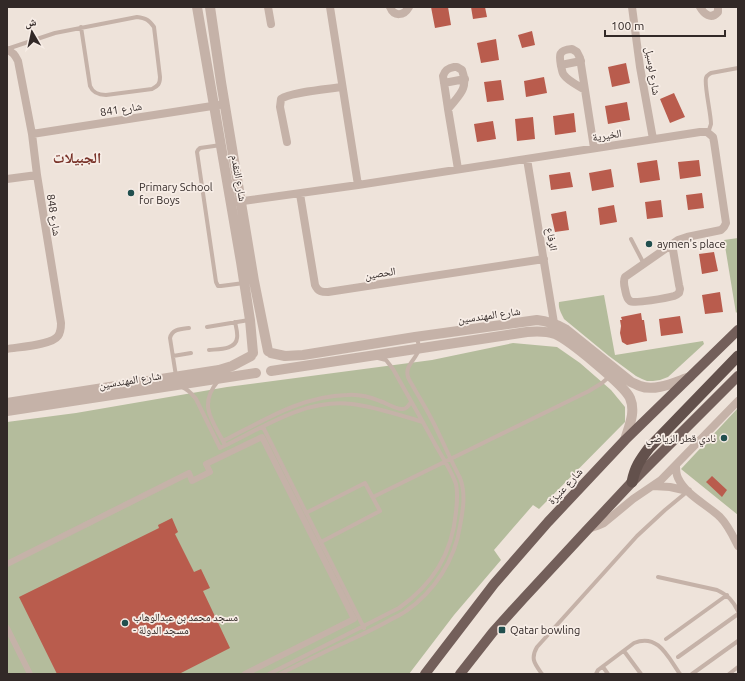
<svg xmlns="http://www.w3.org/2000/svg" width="745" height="681" font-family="Ubuntu,'Noto Naskh Arabic',sans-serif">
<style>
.green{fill:#b4bc9c}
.building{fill:#b95c4d}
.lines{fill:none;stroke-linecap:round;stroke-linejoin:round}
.service{stroke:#c5b2a8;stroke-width:4}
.pedestrian{stroke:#c5b2a8;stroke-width:6}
.minor{stroke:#c5b2a8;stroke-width:8}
.tertiary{stroke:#c5b2a8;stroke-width:10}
.primary{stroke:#735f5a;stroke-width:10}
.trunk{stroke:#63514c;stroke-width:11}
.poi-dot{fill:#214f4e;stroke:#f7ede6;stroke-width:1.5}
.labels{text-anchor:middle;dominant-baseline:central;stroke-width:3.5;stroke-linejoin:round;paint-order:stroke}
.street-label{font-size:11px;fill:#322927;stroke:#f7ede6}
.poi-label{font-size:11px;fill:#322927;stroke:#f7ede6;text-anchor:start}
.district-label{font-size:15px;font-weight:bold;fill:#793329;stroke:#f7ede6}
</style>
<rect width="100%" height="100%" fill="#eee3da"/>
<!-- green -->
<path class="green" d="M 738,238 L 738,311 L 736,313 L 724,240 Z
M 604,295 L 615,355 L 703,341 L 704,344 L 668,377 L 660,380 L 653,381 L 647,381 L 642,379 L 636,376 L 609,356 L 564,319 C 562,314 558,309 559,302 Z
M 513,343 L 557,347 L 580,363 L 611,390 L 625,407 L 625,422 L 539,509 L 533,505 L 494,550 L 501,560 L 454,615 L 409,674 L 7,674 L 7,422 L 76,413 L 227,387 L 432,360 Z
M 738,408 L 738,515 L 681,469 Z"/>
<!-- building -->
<path class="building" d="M 431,7 L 448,7 L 451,25 L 435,28 Z
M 471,7 L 485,7 L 487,17 L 473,19 Z
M 532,31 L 535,45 L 522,48 L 518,35 Z
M 496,39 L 499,60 L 481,63 L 477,43 Z
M 626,63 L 630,83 L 612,87 L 608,67 Z
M 544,77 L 547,93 L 526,97 L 524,81 Z
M 501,80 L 504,100 L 487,102 L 484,82 Z
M 674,93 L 685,117 L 670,123 L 660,99 Z
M 627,102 L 630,120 L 608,124 L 605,106 Z
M 574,113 L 576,132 L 555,135 L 553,116 Z
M 533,117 L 535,139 L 517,141 L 515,119 Z
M 493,121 L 496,139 L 477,142 L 474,124 Z
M 657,160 L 660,180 L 640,183 L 637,163 Z
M 699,160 L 701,176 L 680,179 L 678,162 Z
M 611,169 L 614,187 L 592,191 L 589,173 Z
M 570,172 L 573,187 L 551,190 L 549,175 Z
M 702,193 L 704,208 L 688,210 L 686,195 Z
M 661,200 L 663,217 L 647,219 L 645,202 Z
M 614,205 L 617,222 L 600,225 L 598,208 Z
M 566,211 L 569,230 L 555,232 L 551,214 Z
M 714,252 L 718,271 L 702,274 L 699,254 Z
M 720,292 L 723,312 L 705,314 L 702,295 Z
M 641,313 L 642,320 L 644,320 L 647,341 L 627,345 L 622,342 L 620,333 L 621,326 L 620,320 L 622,320 L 621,317 Z
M 680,316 L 683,333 L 661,336 L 659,319 Z
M 712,476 L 727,490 L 722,497 L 706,482 Z
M 172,518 L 178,532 L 175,534 L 194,572 L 201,569 L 210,588 L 203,591 L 230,648 L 179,674 L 57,674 L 19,597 L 159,528 L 158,525 Z"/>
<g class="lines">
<!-- service -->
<path class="service" d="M 7,49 L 55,33 L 137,17 C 146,18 149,20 154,27 L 160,77 C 160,84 158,86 152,89 L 106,95 C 98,95 93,93 90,86 L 81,27
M 707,132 L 709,130 L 711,124 C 711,114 704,85 706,78 C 707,75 708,75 711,73 L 738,68
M 221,145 L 200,148 L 198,150 L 197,152 L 216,282 L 218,286 L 221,286 L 244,283
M 631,239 L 644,264
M 207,327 L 249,320
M 209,350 C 218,349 236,350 237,338 C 238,333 236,327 235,322
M 173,356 L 191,353
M 176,376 L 170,338 C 172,329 181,329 189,328
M 218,381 C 198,405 212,420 224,443
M 182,387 C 188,389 192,394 196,399 L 220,448 C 261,429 304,398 352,404 C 376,407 399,415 423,422
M 263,427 L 364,628
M 223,441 C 263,421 301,396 347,395 C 358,394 370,397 380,401 C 386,403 397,410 403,409 C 407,409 409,405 411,402
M 373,497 L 589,391 L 602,383 L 610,376
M 306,513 L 365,483 L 380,511 L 321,542
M 658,577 L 717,590 C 728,595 733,601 738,611
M 666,639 L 727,595
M 624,651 L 641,674
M 678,657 L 738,614
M 603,667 L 608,674
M 269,674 L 399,608 C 433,584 452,554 456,512 C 457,503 458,493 456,484 C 452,472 443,458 436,446 C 422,420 407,394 393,369 L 386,360 L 378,358
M 280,674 C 302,663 324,652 346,642 C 361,635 376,628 390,620 C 395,617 401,615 406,611 C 434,592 455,560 460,526 C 463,510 466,493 460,478 C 450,459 442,439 432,420 C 427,410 421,400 415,390 C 413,386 410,382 408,377 C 403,361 427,356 416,338
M 542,674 C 535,664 530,659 537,647 L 637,536 L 665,510 L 688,491
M 596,674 L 598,670 L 634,643 C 658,633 668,657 680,674
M 692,674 L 738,641
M 729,674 L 738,667"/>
<!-- pedestrian -->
<path class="pedestrian" d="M 7,564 L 189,473 L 192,481 L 210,472 L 206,464 L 262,437 L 354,619 L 245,674
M 7,628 L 30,674"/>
<!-- minor -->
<path class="minor" d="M 268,7 L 271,24
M 330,7 L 358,185
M 390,7 C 394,17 404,16 409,7
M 632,7 L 640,67 L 653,139
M 700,7 C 704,14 711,20 718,12 L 718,7
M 572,49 L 577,52 L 580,58 L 585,90 C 579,86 568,81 564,75 C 562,73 562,69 561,66 C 559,55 558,50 572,49 Z
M 7,50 C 13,52 15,55 18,61 L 32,134 L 37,175 L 61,323 C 61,328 61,332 58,336 C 52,345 18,347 7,349
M 561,65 L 581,61
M 454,67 L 457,67 L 462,70 C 469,89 459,95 448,109 L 443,76 C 445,70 448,68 454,67 Z
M 444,83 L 465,79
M 585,90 L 594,148
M 448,109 L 458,169
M 32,134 L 225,104
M 287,142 L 280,107 L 281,99 C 290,92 329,89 342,87
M 527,159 L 554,323
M 7,179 L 37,175
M 300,194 L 315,285 C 318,292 322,292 328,292 L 544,259
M 236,202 L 358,185 L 700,132 L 707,132 L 713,137 L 714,142 L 726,223 L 724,227 L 721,230 L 687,237 L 678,240 L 625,277 C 623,281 624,285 625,289 C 626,293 626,298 630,301 C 634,304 667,298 674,296 C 677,295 677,295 679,293 L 680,289 L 679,285 L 672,244
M 676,466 C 676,470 676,474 678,478 C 686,495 706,504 720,517 C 728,525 733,536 738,546
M 653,486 L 670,487 L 688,491
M 588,529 L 597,526 L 604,523 L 633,499 L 661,480 L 738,401"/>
<!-- tertiary -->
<path class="tertiary" d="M 197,7 L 241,262 L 250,320 L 253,353
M 210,7 L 221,82 L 254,281 L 268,351
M 271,353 L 285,356 L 303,355 L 415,337 L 537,320 C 547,321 556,324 565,329 L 631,382 C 634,383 637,385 640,386 C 655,392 675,382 690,377
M 271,371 L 527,332 C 537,331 546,331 555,334 C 569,340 624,385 630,398 C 636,412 629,426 625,440
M 7,403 L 219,370 L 232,366 L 251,356
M 7,411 L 256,373"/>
<!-- primary -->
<path class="primary" d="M 425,674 L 494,584 L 548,522 L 625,440 L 738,330
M 460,674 L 493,632 L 523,599 L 587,530 L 632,482 L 738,376"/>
<!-- trunk -->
<path class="trunk" d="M 632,482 C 635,467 640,460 649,448 L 738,356"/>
</g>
<!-- markers -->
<g class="poi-dot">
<circle cx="131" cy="193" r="4"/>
<circle cx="649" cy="244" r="4"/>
<circle cx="724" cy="438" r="4"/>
<circle cx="125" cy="623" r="4"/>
<rect x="498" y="626" width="8" height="8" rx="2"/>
</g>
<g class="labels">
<!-- street labels -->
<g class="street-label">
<text transform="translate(653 71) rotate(81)">شارع لوسيل</text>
<text transform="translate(121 109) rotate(-9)">شارع 841</text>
<text transform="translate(607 135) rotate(-9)">الخيرية</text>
<text transform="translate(239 178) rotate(80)">شارع التقدم</text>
<text transform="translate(54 215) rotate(81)">شارع 848</text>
<text transform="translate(552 239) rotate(80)">الرفاع</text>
<text transform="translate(380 273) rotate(-9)">الحصين</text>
<text transform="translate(489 315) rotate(-8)">شارع المهندسين</text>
<text transform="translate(130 380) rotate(-9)">شارع المهندسين</text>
<text transform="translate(565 486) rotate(-47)">شارع عنيزة</text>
</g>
<!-- poi labels -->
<g class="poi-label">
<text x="139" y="187">Primary School<tspan x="139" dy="13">for Boys</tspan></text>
<text x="657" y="244">aymen's place</text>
<text x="716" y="438" text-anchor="end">نادي قطر الرياضي</text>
<text x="133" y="617">مسجد محمد بن عبدالوهاب<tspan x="133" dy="13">- مسجد الدولة</tspan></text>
<text x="510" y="630">Qatar bowling</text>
</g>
<!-- district labels -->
<g class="district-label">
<text x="77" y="157">الجبيلات</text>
</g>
</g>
<!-- border -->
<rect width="745" height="681" fill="none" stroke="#322927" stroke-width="16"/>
<!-- north arrow -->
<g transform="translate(32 32) rotate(351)" stroke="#f7ede6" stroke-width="3" paint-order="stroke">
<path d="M0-3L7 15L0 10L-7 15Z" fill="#322927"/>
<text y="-6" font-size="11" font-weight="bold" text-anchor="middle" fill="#322927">ش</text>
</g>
<!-- scale -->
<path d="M605 30v6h120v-6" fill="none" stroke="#322927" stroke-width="2"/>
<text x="611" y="30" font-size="12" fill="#322927" stroke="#f7ede6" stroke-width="3" paint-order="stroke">100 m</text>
</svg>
